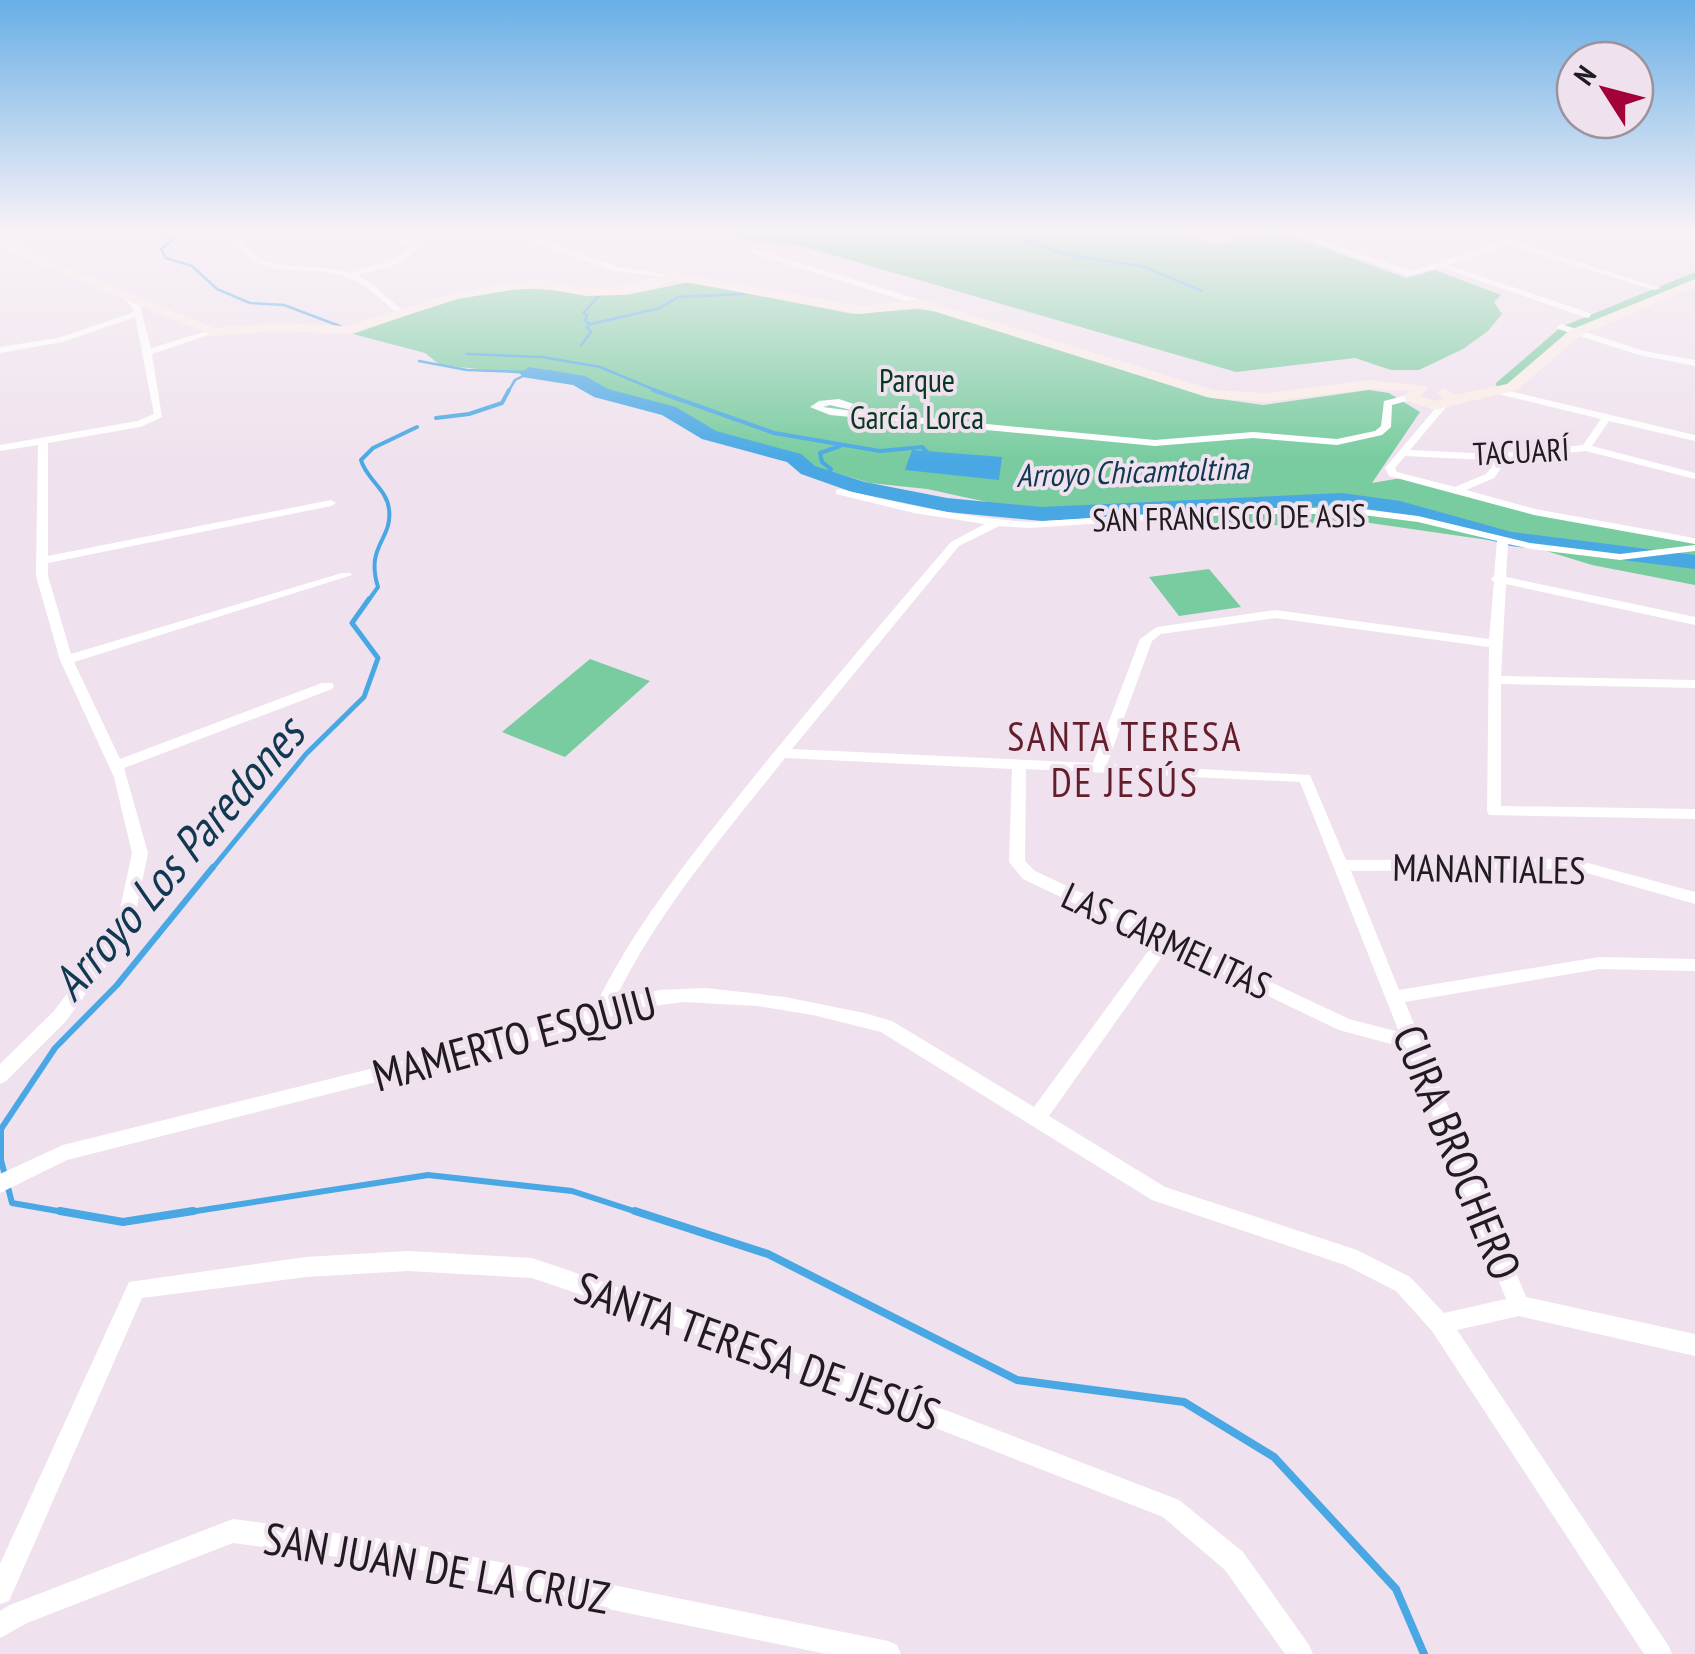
<svg xmlns="http://www.w3.org/2000/svg" width="1695" height="1654" font-family="'PT Sans Narrow',sans-serif">
<style>
.green{fill:#78cc9f}
.water{fill:#49a8e4}
.lines{fill:none;stroke-linecap:round;stroke-linejoin:round}
.stream-far4{stroke:#49a8e4;stroke-width:2.5}
.stream-far3{stroke:#49a8e4;stroke-width:4}
.stream-far2{stroke:#49a8e4;stroke-width:5}
.stream-far1{stroke:#49a8e4;stroke-width:6}
.stream{stroke:#49a8e4;stroke-width:8}
.river{fill:#49a8e4;fill-rule:evenodd}
.street{fill:#fff;fill-rule:evenodd}
.secondary{fill:#fbede7;fill-rule:evenodd}
.labels{text-anchor:middle;dominant-baseline:central;stroke-width:8;stroke-linejoin:round;paint-order:stroke}
.far-park-label{font-size:32px;fill:#083722;stroke:#efe2ee}
.far-street-label{font-size:32px;fill:#201b20;stroke:#efe2ee}
.far-water-label{font-size:32px;font-style:italic;fill:#103851;stroke:#efe2ee}
.street-label{font-size:38px;fill:#201b20;stroke:#efe2ee}
.neighbourhood-label{font-size:40px;letter-spacing:2.5px;fill:#641e2b;stroke:#efe2ee}
.near-street-label{font-size:45px;fill:#201b20;stroke:#efe2ee}
.near-water-label{font-size:48px;font-style:italic;fill:#103851;stroke:#efe2ee}
</style>
<rect width="100%" height="100%" fill="#efe2ee"/>
<!-- green -->
<path class="green" d="M 707,228 L 1168,228 L 1217,245 L 1270,228 L 1406,278 L 1435,270 L 1501,295 L 1494,302 L 1502,314 L 1488,331 L 1463,349 L 1419,370 L 1391,370 L 1355,358 L 1236,372 L 798,245 L 754,242 Z
M 1695,272 L 1695,283 L 1575,333 L 1512,387 L 1497,391 L 1496,383 L 1561,327 Z
M 689,282 L 853,314 L 918,309 L 947,313 L 1206,397 L 1263,405 L 1369,390 L 1389,393 L 1420,412 L 1372,483 L 1401,478 L 1533,512 L 1695,538 L 1695,585 L 1592,565 L 1530,546 L 1356,521 L 1258,526 L 1158,520 L 1157,508 L 1172,504 L 1042,514 L 927,489 L 870,483 L 709,435 L 669,411 L 601,393 L 578,380 L 440,365 L 425,353 L 353,334 L 459,297 L 516,288 L 627,295 Z
M 1209,569 L 1241,607 L 1179,616 L 1149,577 Z
M 590,659 L 650,681 L 565,757 L 502,732 Z"/>
<!-- water -->
<path class="water" d="M 912,450 L 1002,457 L 999,480 L 905,470 Z"/>
<g class="lines">
<!-- stream-far4 -->
<path class="stream-far4" d="M 157,228 L 174,239 L 161,249 L 166,258 L 192,266 L 217,289 L 250,303 L 284,305 L 345,328
M 993,228 L 1063,254 L 1142,266 L 1202,291
M 591,324 L 660,308 L 678,297 L 744,294
M 581,345 L 591,332 L 587,327 L 591,324 L 585,321 L 587,315 L 583,313 L 599,296
M 467,354 L 542,357 L 600,367 L 660,392
M 419,361 L 467,370 L 526,372
M 550,371 L 555,376
M 508,392 L 515,380 L 529,373"/>
<!-- stream-far3 -->
<path class="stream-far3" d="M 653,390 L 774,433 L 880,451 L 922,447 L 929,454
M 436,418 L 469,414 L 502,403 L 509,390
M 828,476 L 831,469 L 822,462 L 820,453 L 840,446
M 368,601 L 378,587 C 365,545 393,540 389,509 C 387,489 366,479 361,460 L 373,448 L 417,427"/>
<!-- stream-far2 -->
<path class="stream-far2" d="M 211,870 L 306,754 L 364,697 L 378,658 L 352,623 L 369,599"/>
<!-- stream-far1 -->
<path class="stream-far1" d="M 75,1214 L 12,1203 L 1,1160 L 1,1129 L 55,1048 L 117,985 L 213,867
M 177,1214 L 428,1175 L 572,1191 L 643,1214"/>
<!-- stream -->
<path class="stream" d="M 60,1211 L 123,1222 L 193,1211
M 635,1211 L 768,1254 L 1017,1380 L 1184,1402 L 1274,1457 L 1396,1589 L 1424,1654"/>
<!-- river -->
<path class="river" d="M 529,367 L 585,376 L 608,389 L 676,407 L 716,431 L 801,454 L 815,466 L 865,482 L 947,498 L 1042,507 L 1342,493 L 1400,501 L 1512,532 L 1695,555 L 1695,569 L 1511,546 L 1398,514 L 1342,505 L 1042,521 L 947,512 L 852,492 L 801,474 L 787,462 L 702,439 L 662,415 L 594,397 L 573,385 L 522,377 L 520,373 Z"/>
<!-- street -->
<path class="street" d="M 237,228 L 245,228 L 239,235 L 248,249 L 260,259 L 273,264 L 335,269 L 350,273 L 394,259 L 412,246 L 372,228 L 383,228 L 420,243 C 410,265 380,269 358,275 L 373,285 L 406,313 L 399,315 C 383,302 368,285 349,278 C 301,259 266,290 231,235 Z
M 494,228 L 506,228 L 618,267 L 677,276 L 673,278 L 614,271 Z
M 603,228 L 616,228 L 638,236 L 634,238 Z
M 1273,228 L 1285,228 L 1412,271 L 1501,242 L 1459,228 C 1476,228 1491,239 1507,239 C 1522,240 1538,228 1555,228 L 1516,242 L 1661,288 L 1654,290 L 1509,245 L 1448,265 L 1590,313 L 1590,317 L 1587,318 L 1440,267 L 1409,276 Z
M 1645,228 L 1658,228 L 1695,239 L 1695,243 Z
M 751,248 L 924,301 L 925,303 L 918,305 L 748,252 Z
M 121,290 L 140,306 L 151,348 L 213,329 L 217,332 L 152,354 L 162,417 L 140,427 L 48,443 L 48,556 L 331,500 L 336,503 L 331,506 L 48,563 L 48,576 L 71,654 L 342,573 L 350,573 L 352,575 L 74,662 L 120,759 L 322,683 L 332,683 L 334,686 L 332,689 L 124,768 L 148,853 L 132,930 L 66,1021 L 6,1081 L 0,1084 L 0,1064 L 54,1011 L 116,928 L 132,853 L 114,777 L 60,660 L 36,576 L 38,445 L 0,451 L 0,445 L 137,421 L 154,414 L 135,317 L 63,342 L 0,353 L 0,347 L 58,338 L 134,312 L 132,307 L 117,292 Z
M 1561,324 L 1644,351 L 1695,360 L 1695,366 L 1639,355 L 1558,329 L 1557,327 Z
M 1497,388 L 1695,435 L 1695,441 L 1609,421 L 1592,446 L 1695,473 L 1695,479 L 1586,451 L 1500,460 L 1501,468 L 1494,478 L 1466,490 L 1535,509 L 1695,538 L 1695,544 L 1534,515 L 1389,476 L 1385,468 L 1439,404 L 1447,406 L 1410,450 L 1494,454 L 1583,445 L 1601,419 L 1494,393 L 1494,389 ZM 1405,456 L 1489,460 L 1491,468 L 1486,474 L 1455,487 L 1397,472 L 1395,468 Z
M 1411,394 L 1416,397 L 1414,399 L 1392,405 L 1391,427 L 1382,435 L 1337,445 L 1253,438 L 1155,446 L 830,415 L 810,407 L 819,401 L 839,399 L 883,414 L 1155,440 L 1253,432 L 1337,439 L 1375,431 L 1381,426 L 1384,401 ZM 830,405 L 860,412 L 823,407 Z
M 840,489 C 903,504 965,518 1030,522 L 1240,508 L 1355,508 L 1418,516 L 1530,543 L 1620,554 L 1695,545 L 1695,551 L 1620,560 L 1530,549 L 1508,544 L 1506,577 L 1695,617 L 1695,625 L 1506,584 L 1501,676 L 1695,680 L 1695,688 L 1501,684 L 1501,806 L 1695,809 L 1695,819 L 1489,815 L 1487,811 L 1489,647 L 1275,618 L 1161,634 L 1152,641 L 1107,764 L 1310,775 L 1346,860 L 1573,859 L 1695,892 L 1695,904 L 1573,869 L 1351,871 L 1399,990 L 1599,957 L 1695,959 L 1695,971 L 1599,969 L 1405,1002 L 1526,1297 L 1695,1334 L 1695,1356 L 1519,1316 L 1457,1330 L 1668,1645 L 1672,1654 L 1644,1654 L 1432,1331 L 1396,1291 L 1345,1265 L 1152,1200 L 881,1032 L 813,1015 L 758,1006 L 683,1002 L 638,1008 L 515,1047 L 67,1160 L 0,1193 L 0,1174 L 63,1145 L 515,1033 L 595,1007 C 633,928 687,861 741,793 C 809,708 880,625 951,542 L 985,524 L 914,513 L 836,494 L 836,490 ZM 1240,514 L 1355,514 L 1418,522 L 1497,541 L 1494,576 L 1491,579 L 1494,582 L 1489,639 L 1275,610 L 1157,627 L 1140,639 L 1093,763 L 792,749 L 959,546 L 999,526 L 1030,528 ZM 785,758 L 1012,769 L 1009,862 L 1023,879 L 1155,942 L 1034,1107 L 892,1021 L 864,1013 L 785,997 L 706,988 L 660,990 L 615,1000 C 658,911 724,835 785,758 ZM 1026,769 L 1300,782 L 1399,1032 L 1349,1019 L 1175,937 L 1173,934 L 1165,932 L 1035,871 L 1025,861 ZM 1168,948 L 1339,1030 L 1406,1048 L 1506,1299 L 1444,1313 L 1410,1277 L 1357,1250 L 1165,1187 L 1049,1116 Z
M 408,1251 L 532,1258 L 688,1311 L 1179,1500 L 1243,1552 L 1309,1645 L 1313,1654 L 1285,1654 L 1225,1570 L 1163,1517 L 688,1331 L 532,1278 L 408,1271 L 306,1277 L 142,1298 L 9,1601 L 0,1604 L 0,1564 L 129,1282 L 306,1257 Z
M 233,1519 L 396,1541 L 888,1641 L 897,1645 L 901,1654 L 826,1654 L 396,1565 L 233,1543 L 27,1623 L 0,1638 L 0,1611 L 10,1605 Z"/>
<!-- secondary -->
<path class="secondary" d="M 39,228 L 55,228 L 13,245 L 215,328 L 278,323 L 347,326 L 452,293 L 512,282 L 542,280 L 586,288 L 619,287 L 673,272 L 860,306 L 921,299 L 1214,390 L 1265,393 L 1369,380 L 1426,386 L 1428,389 L 1420,396 L 1435,401 L 1443,399 L 1437,392 L 1444,388 L 1455,395 L 1507,384 L 1570,330 L 1695,279 L 1695,287 L 1580,336 L 1517,390 L 1434,410 L 1406,400 L 1404,397 L 1409,391 L 1369,389 L 1265,402 L 1212,398 L 920,307 L 860,314 L 674,280 L 649,290 L 619,295 L 586,296 L 542,288 L 512,290 L 458,299 L 348,334 L 278,331 L 213,336 L 0,248 L 0,242 Z"/>
</g>
<!-- sky -->
<linearGradient id="sky" x2="0" y2="1"><stop stop-color="#68afe6"/><stop offset="0.5" stop-color="#f8f2f7"/><stop offset="1" stop-color="#f8f2f7" stop-opacity="0"/></linearGradient>
<rect width="1695" height="460" fill="url(#sky)"/>
<g class="labels">
<!-- far-park labels -->
<g class="far-park-label">
<text x="917" y="380">Parque<tspan x="917" dy="37">García Lorca</tspan></text>
</g>
<!-- far-street labels -->
<g class="far-street-label">
<text transform="translate(1521 451) rotate(-3)">TACUARÍ</text>
<text transform="translate(1229 517) rotate(-1)">SAN FRANCISCO DE ASIS</text>
</g>
<!-- far-water labels -->
<g class="far-water-label">
<text transform="translate(1132 471) rotate(-2)">Arroyo Chicamtoltina</text>
</g>
<!-- street labels -->
<g class="street-label">
<text transform="translate(1489 868) rotate(1)">MANANTIALES</text>
<text transform="translate(1167 940) rotate(25)">LAS CARMELITAS</text>
</g>
<!-- neighbourhood labels -->
<g class="neighbourhood-label">
<text x="1125" y="736">SANTA TERESA<tspan x="1125" dy="46">DE JESÚS</tspan></text>
</g>
<!-- near-street labels -->
<g class="near-street-label">
<text transform="translate(514 1038) rotate(-15)">MAMERTO ESQUIU</text>
<text transform="translate(1458 1152) rotate(68)">CURA BROCHERO</text>
<text transform="translate(758 1350) rotate(20)">SANTA TERESA DE JESÚS</text>
<text transform="translate(437 1567) rotate(10)">SAN JUAN DE LA CRUZ</text>
</g>
<!-- near-water labels -->
<g class="near-water-label">
<text transform="translate(177 858) rotate(-49)">Arroyo Los Paredones</text>
</g>
</g>
<!-- north arrow -->
<g transform="translate(1605 90) rotate(306)"><circle r="48" fill="#efe2ee" stroke="#9c929c" stroke-width="2.5"/>
<path d="M0-8L18 38L0 25L-18 38Z" fill="#a20237"/>
<text y="-15" font-size="28" font-weight="bold" text-anchor="middle" fill="#201b20">N</text>
</g>
</svg>
